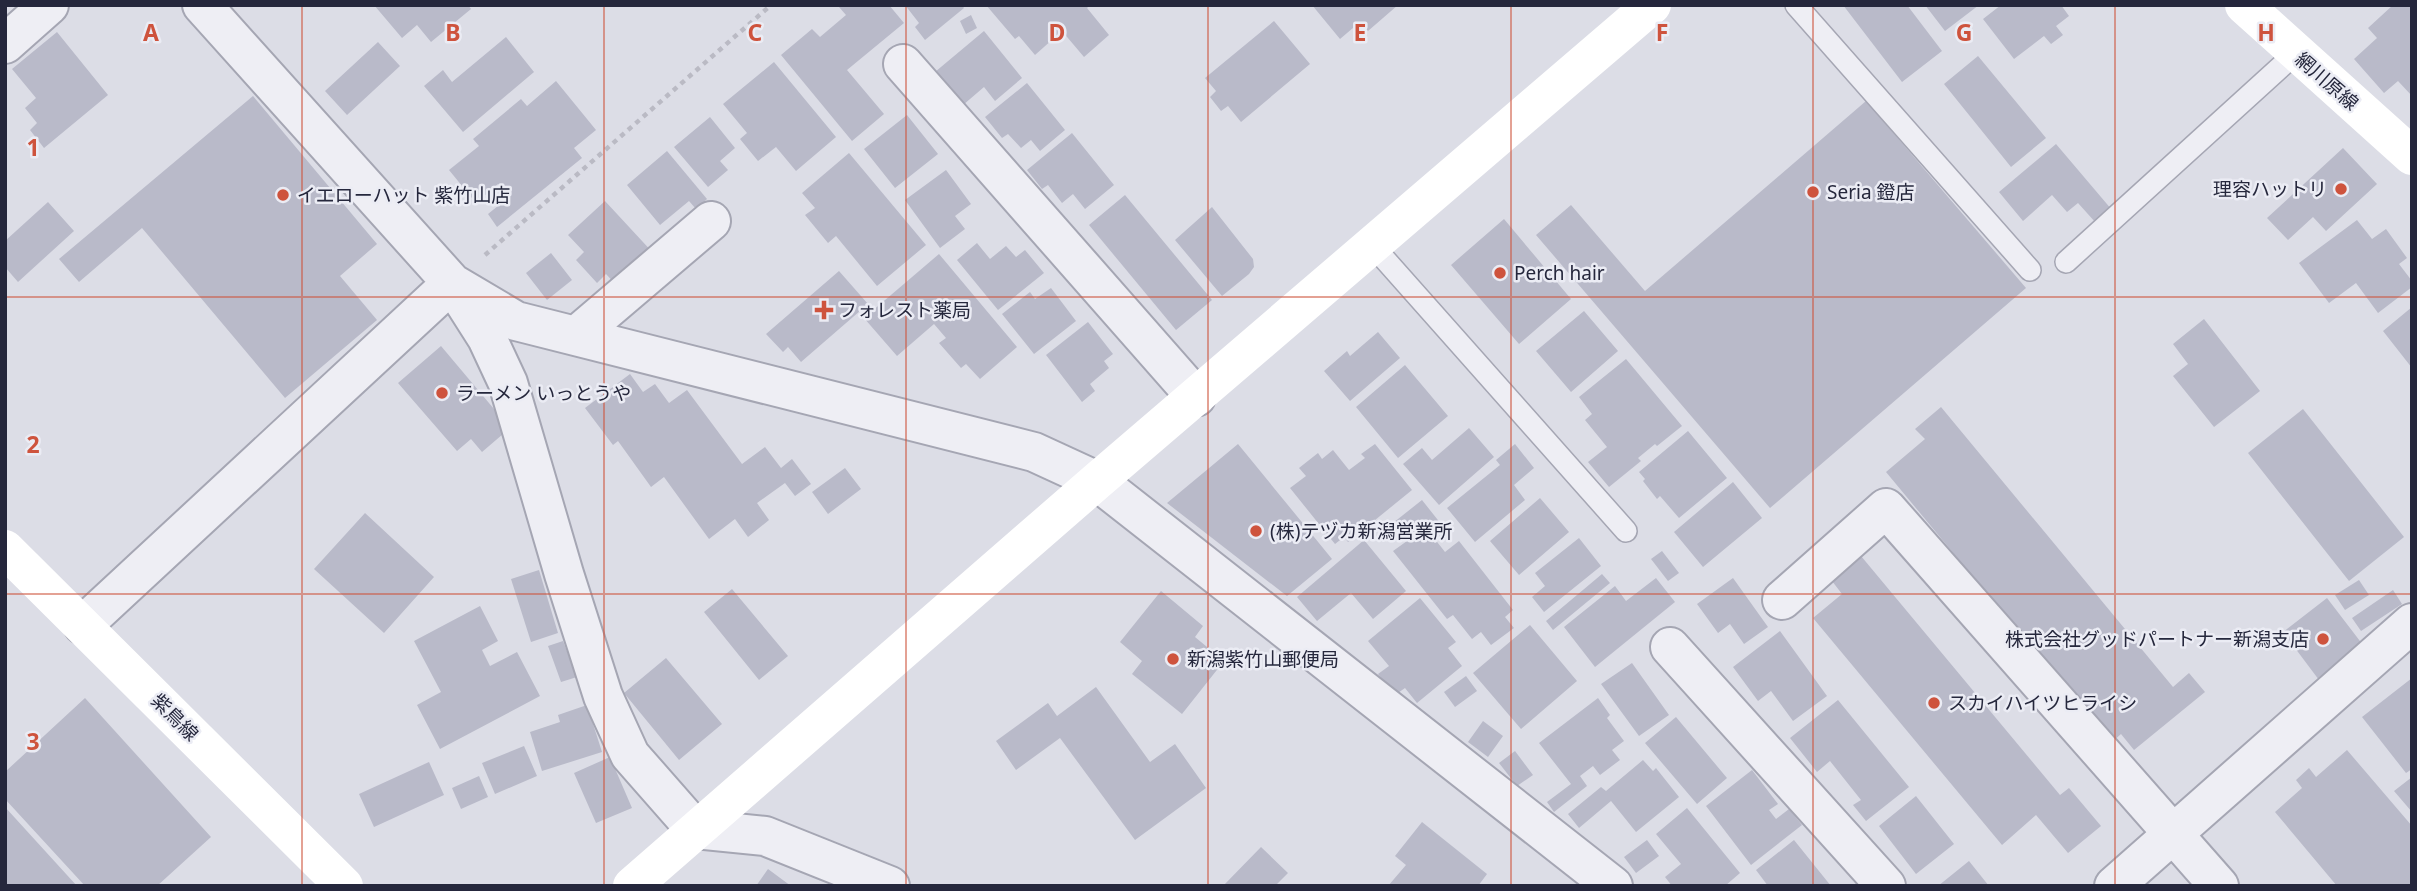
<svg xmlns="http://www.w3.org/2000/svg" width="2417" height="891" font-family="'Noto Sans','Noto Sans JP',sans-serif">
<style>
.building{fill:#b9bac9}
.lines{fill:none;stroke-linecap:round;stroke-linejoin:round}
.lane-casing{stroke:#a5a6b3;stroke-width:24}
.street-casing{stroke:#a5a6b3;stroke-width:42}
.path{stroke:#babac4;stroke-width:4.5;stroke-dasharray:5 5;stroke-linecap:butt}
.lane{stroke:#eeeef4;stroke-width:21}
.street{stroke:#eeeef4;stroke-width:38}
.secondary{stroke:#fff;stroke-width:38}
.grid{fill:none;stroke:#ce533d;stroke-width:2;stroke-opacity:0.55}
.poi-dot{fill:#ce533d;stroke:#ebecf4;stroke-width:2.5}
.labels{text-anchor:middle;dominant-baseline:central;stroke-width:5;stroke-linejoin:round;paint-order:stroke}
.street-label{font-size:19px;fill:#25273c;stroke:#ebecf4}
.poi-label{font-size:19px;fill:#25273c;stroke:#ebecf4;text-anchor:start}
.grid-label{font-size:23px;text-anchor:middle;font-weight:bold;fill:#ce533d;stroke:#ebecf4;stroke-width:5;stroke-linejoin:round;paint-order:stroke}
</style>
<rect width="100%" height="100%" fill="#dcdde6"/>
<!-- building -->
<path class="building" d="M 374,5 L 468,5 L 471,9 L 431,42 L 417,25 L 402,38 Z
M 841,5 L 889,5 L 904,23 L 847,70 L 884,114 L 852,141 L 781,55 L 812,29 L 820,37 L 846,15 L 839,7 Z
M 905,5 L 962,5 L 964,8 L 925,40 L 915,27 L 919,23 Z
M 986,5 L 1090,5 L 1087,8 L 1109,35 L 1084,57 L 1062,31 L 1035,55 L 1019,36 L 1015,39 Z
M 1312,5 L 1398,5 L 1368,31 L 1360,22 L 1340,39 Z
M 1843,5 L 1907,5 L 1942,51 L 1902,82 Z
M 1925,5 L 1979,5 L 1945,31 Z
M 2001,5 L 2061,5 L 2069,16 L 2056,26 L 2063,35 L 2051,44 L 2044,36 L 2014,59 L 1983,19 Z
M 2393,5 L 2412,5 L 2412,96 L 2398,81 L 2384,93 L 2354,59 L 2377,38 L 2368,28 Z
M 971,15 L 977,28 L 966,34 L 960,21 Z
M 1274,21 L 1310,64 L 1241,122 L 1228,106 L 1221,111 L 1210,97 L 1216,91 L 1205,78 Z
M 984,31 L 1022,78 L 995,101 L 984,87 L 963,105 L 935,72 Z
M 57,32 L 108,95 L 44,148 L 30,130 L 37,123 L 25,108 L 36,98 L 12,69 Z
M 506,37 L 534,72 L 463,132 L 424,86 L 443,70 L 452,82 Z
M 378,42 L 400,66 L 347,115 L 325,91 Z
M 1978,56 L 2046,138 L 2011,167 L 1944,84 Z
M 774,62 L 836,137 L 796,171 L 776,147 L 758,161 L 740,139 L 747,133 L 723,104 Z
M 556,81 L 596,130 L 574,148 L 582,158 L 497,227 L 488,214 L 509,197 L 498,184 L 476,203 L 449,170 L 479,146 L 473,139 L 521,99 L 527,106 Z
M 1027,83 L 1065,130 L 1040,151 L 1031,140 L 1021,148 L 1008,134 L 1002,138 L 985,117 Z
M 253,96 L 377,244 L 340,276 L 377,320 L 285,398 L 142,228 L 79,282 L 59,259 Z
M 1866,101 L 2026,288 L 1770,508 L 1536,235 L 1571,205 L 1645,291 Z
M 907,115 L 938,154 L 895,188 L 864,149 Z
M 710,117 L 735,148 L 720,161 L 728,170 L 708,187 L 674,147 Z
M 1072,133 L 1114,185 L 1085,209 L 1073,194 L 1062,203 L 1048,185 L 1042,189 L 1027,170 Z
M 2056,144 L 2112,210 L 2096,223 L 2078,203 L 2067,212 L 2052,195 L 2023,221 L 1999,192 Z
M 2343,148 L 2377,184 L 2326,231 L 2313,217 L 2288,240 L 2267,218 Z
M 667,151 L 707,199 L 696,209 L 689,201 L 660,225 L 627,185 Z
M 849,153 L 926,245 L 877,286 L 836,236 L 828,243 L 805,215 L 815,208 L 802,193 Z
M 946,170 L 971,204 L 955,216 L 965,229 L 940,248 L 905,200 Z
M 1125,195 L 1212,300 L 1176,330 L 1089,225 Z
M 605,201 L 655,255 L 619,288 L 606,274 L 597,283 L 576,260 L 584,252 L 568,235 Z
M 48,202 L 74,231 L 18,282 L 5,267 L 5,241 Z
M 1212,207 L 1253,259 L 1254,267 L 1249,274 L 1222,296 L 1175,240 Z
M 1504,219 L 1571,299 L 1519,344 L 1451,265 Z
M 2357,220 L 2372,239 L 2386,229 L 2407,258 L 2399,264 L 2412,281 L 2412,287 L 2378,313 L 2356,283 L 2329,303 L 2299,263 Z
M 977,243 L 990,259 L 1006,246 L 1016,257 L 1025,250 L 1044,273 L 998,310 L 957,260 Z
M 551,253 L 572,280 L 547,300 L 526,273 Z
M 939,254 L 1017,347 L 980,379 L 966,364 L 961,368 L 939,343 L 946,338 L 934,324 L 897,356 L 864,318 Z
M 839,271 L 868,304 L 801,362 L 788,347 L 783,352 L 766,334 Z
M 1051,288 L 1076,321 L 1034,354 L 1002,314 L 1030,292 L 1035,299 Z
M 2412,307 L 2412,368 L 2383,331 Z
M 1584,311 L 1618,351 L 1571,392 L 1536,351 Z
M 2204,319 L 2260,391 L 2214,427 L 2173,376 L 2188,364 L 2173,344 Z
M 1088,322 L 1113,354 L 1104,361 L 1109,368 L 1090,384 L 1095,391 L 1082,402 L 1046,355 Z
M 1378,332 L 1400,358 L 1350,401 L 1324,371 L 1347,351 L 1350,356 Z
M 441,346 L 510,428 L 482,452 L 471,439 L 457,451 L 398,383 Z
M 1626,359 L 1682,426 L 1657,446 L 1655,444 L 1638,458 L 1641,461 L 1609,487 L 1588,462 L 1607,447 L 1585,420 L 1592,414 L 1579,397 Z
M 1405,365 L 1448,416 L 1398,458 L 1356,407 Z
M 630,374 L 643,392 L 655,384 L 669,403 L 687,390 L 742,464 L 765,447 L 781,468 L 792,459 L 811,484 L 795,496 L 785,483 L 757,503 L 769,520 L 748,537 L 735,519 L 709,539 L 664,477 L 651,487 L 618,441 L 613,445 L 585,408 Z
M 1941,407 L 2173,687 L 2189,673 L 2205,692 L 2134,750 L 2121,734 L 2111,743 L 1886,472 L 1925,439 L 1915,429 Z
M 2303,409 L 2404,537 L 2349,581 L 2248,453 Z
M 1469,428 L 1494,457 L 1439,505 L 1403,464 L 1422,448 L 1432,460 Z
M 1688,431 L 1727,478 L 1679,518 L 1660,496 L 1657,499 L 1643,481 L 1645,479 L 1639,472 Z
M 1238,444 L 1332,559 L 1287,596 L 1167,503 Z
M 1375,444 L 1412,490 L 1348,542 L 1344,537 L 1335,544 L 1290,488 L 1306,476 L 1299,468 L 1318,453 L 1322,459 L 1333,450 L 1349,470 L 1365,458 L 1361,454 Z
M 1515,444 L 1534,468 L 1514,485 L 1525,500 L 1475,542 L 1447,508 L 1500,465 L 1496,460 Z
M 845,468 L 861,489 L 828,514 L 812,492 Z
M 1733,482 L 1762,518 L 1703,567 L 1674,532 Z
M 1540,498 L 1569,532 L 1519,575 L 1490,541 Z
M 1422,500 L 1445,529 L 1434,538 L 1445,552 L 1459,541 L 1513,610 L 1505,617 L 1514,628 L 1491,645 L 1481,632 L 1472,639 L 1453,615 L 1447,619 L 1393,551 L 1407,541 L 1393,523 Z
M 365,513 L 434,577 L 384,633 L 314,569 Z
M 1579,538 L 1601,566 L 1544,612 L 1532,597 L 1545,586 L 1535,573 Z
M 1364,540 L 1406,591 L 1373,619 L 1351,593 L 1317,621 L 1297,597 Z
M 1662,551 L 1679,573 L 1668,581 L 1651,559 Z
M 1861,556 L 2060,795 L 2069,788 L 2101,826 L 2068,853 L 2036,815 L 2002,845 L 1813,618 L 1842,594 L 1832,581 Z
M 539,570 L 558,633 L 531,642 L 511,579 Z
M 1602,574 L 1610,583 L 1553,630 L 1546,621 Z
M 1656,578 L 1675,602 L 1595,667 L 1564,627 L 1615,586 L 1626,601 Z
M 1733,578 L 1768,627 L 1744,644 L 1730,624 L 1718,633 L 1697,604 Z
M 2359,580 L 2369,595 L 2345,610 L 2335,595 Z
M 732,589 L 788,656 L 759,680 L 704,612 Z
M 2393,590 L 2402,604 L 2361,631 L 2352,618 Z
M 1161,591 L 1203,626 L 1195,637 L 1224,661 L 1182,714 L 1132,674 L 1142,661 L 1120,642 Z
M 1420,598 L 1456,642 L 1448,648 L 1462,666 L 1417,703 L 1405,688 L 1395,695 L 1378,674 L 1389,666 L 1368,641 Z
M 2327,598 L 2363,645 L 2319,680 L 2283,632 Z
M 480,606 L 498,641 L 482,650 L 490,666 L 517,652 L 540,696 L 440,749 L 417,705 L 441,692 L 414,641 Z
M 1530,625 L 1577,681 L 1521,729 L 1473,673 Z
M 1780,631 L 1827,696 L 1793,721 L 1771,691 L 1758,701 L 1733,667 Z
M 563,641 L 577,677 L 561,682 L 548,646 Z
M 666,658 L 722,724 L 679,760 L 624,693 Z
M 1632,663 L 1669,715 L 1639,736 L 1601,684 Z
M 1466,676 L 1477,691 L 1455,707 L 1444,692 Z
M 2412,678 L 2412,769 L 2406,773 L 2362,717 Z
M 1096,687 L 1150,762 L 1175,744 L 1206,788 L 1135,840 L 1060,738 L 1016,770 L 996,741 L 1048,703 L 1057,716 Z
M 85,698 L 211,837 L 157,886 L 85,886 L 5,799 L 5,772 Z
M 1598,698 L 1610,715 L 1607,718 L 1624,741 L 1612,750 L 1620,760 L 1600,775 L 1593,766 L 1580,776 L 1587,786 L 1554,812 L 1547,802 L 1571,784 L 1539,743 Z
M 1838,700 L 1909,787 L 1866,821 L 1853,805 L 1861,800 L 1830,761 L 1817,772 L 1790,738 Z
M 587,705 L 602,752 L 542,771 L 530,732 L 560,722 L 558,715 Z
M 1676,717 L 1727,778 L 1697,804 L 1645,743 Z
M 1483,721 L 1503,736 L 1488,757 L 1468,742 Z
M 524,746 L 537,776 L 495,794 L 482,763 Z
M 2347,750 L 2412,826 L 2412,886 L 2337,886 L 2275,812 L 2302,788 L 2296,780 L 2309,768 L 2316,777 Z
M 1515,751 L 1533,775 L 1517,786 L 1499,763 Z
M 610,757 L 632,808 L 596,823 L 574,773 Z
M 1643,760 L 1653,771 L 1656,768 L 1679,797 L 1636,832 L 1611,801 L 1579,828 L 1568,814 L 1601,787 L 1606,791 Z
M 429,762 L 444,795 L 374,827 L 359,794 Z
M 1752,770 L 1778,804 L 1769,810 L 1776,819 L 1789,809 L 1802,825 L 1751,865 L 1706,806 Z
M 479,776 L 488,797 L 461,809 L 452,788 Z
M 2412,777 L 2412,812 L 2394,791 Z
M 1916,796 L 1954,844 L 1916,874 L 1879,826 Z
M 5,807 L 77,886 L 5,886 Z
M 1687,808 L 1740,873 L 1725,886 L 1672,886 L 1665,877 L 1681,864 L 1656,834 Z
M 1422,822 L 1487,874 L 1478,886 L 1388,886 L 1406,865 L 1395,856 Z
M 1647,840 L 1659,856 L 1636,873 L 1624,857 Z
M 1794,840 L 1831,886 L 1768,886 L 1756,870 Z
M 1261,847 L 1288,873 L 1275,886 L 1223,886 Z
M 1969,861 L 1989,886 L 1938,886 Z
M 768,869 L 791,886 L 756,886 Z"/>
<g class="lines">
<!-- lane casing -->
<g class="lane-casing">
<path id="lane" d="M 1796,5 L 2030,270
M 1373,246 L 1626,531
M 2066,262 L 2296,53"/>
</g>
<!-- street casing -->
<g class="street-casing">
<path id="street" d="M 202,5 L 452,283 L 516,321 L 1034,452 L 1097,481 L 1613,886
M 5,44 L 49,5
M 903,64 L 1196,397
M 576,336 L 711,221
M 1782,600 L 1886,508 L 2219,886
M 83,625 L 452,283 L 487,338 L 508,383 L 564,574 L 603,696 L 630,755 L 695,829 L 765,836 L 890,886
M 1670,647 L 1886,886
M 2114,886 L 2412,623"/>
</g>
<!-- path -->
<path class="path" d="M 485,255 L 771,5"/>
<!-- lane -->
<use href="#lane" class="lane"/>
<!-- street -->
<use href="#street" class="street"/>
<!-- secondary -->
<path class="secondary" d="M 2244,5 L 2412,156
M 5,549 L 344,886
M 632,886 L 1097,481 L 1652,5"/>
</g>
<!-- grid -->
<path class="grid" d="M 302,5 L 302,886M 604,5 L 604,886M 906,5 L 906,886M 1208,5 L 1208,886M 1511,5 L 1511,886M 1813,5 L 1813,886M 2115,5 L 2115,886M 5,297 L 2412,297M 5,594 L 2412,594"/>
<!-- markers -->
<g class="poi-dot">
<circle cx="2341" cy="189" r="7"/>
<circle cx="1813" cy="192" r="7"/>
<circle cx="283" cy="195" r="7"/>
<circle cx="1500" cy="273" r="7"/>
<path d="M820.5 299.5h7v7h7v7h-7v7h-7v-7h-7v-7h7z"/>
<circle cx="442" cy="393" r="7"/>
<circle cx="1256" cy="531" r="7"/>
<circle cx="2323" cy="639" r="7"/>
<circle cx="1173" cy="659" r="7"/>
<circle cx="1934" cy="703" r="7"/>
</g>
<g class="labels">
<!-- street labels -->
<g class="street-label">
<text transform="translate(2327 81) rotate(41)">網川原線</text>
<text transform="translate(175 717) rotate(45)">紫鳥線</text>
</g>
<!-- poi labels -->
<g class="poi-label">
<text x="2327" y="189" text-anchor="end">理容ハットリ</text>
<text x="1827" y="192">Seria 鐙店</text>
<text x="297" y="195">イエローハット 紫竹山店</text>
<text x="1514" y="273">Perch hair</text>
<text x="838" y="310">フォレスト薬局</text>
<text x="456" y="393">ラーメン いっとうや</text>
<text x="1270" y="531">(株)テヅカ新潟営業所</text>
<text x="2309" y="639" text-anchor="end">株式会社グッドパートナー新潟支店</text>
<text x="1187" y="659">新潟紫竹山郵便局</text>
<text x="1948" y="703">スカイハイツヒライシ</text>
</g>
</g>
<g class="grid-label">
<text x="151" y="41">A</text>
<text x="453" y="41">B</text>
<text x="755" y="41">C</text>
<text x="1057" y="41">D</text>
<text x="1360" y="41">E</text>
<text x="1662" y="41">F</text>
<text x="1964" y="41">G</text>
<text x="2266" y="41">H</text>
<text x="33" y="156">1</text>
<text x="33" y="453">2</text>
<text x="33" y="750">3</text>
</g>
<!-- border -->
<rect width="2417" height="891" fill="none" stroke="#25273c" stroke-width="14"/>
</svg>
